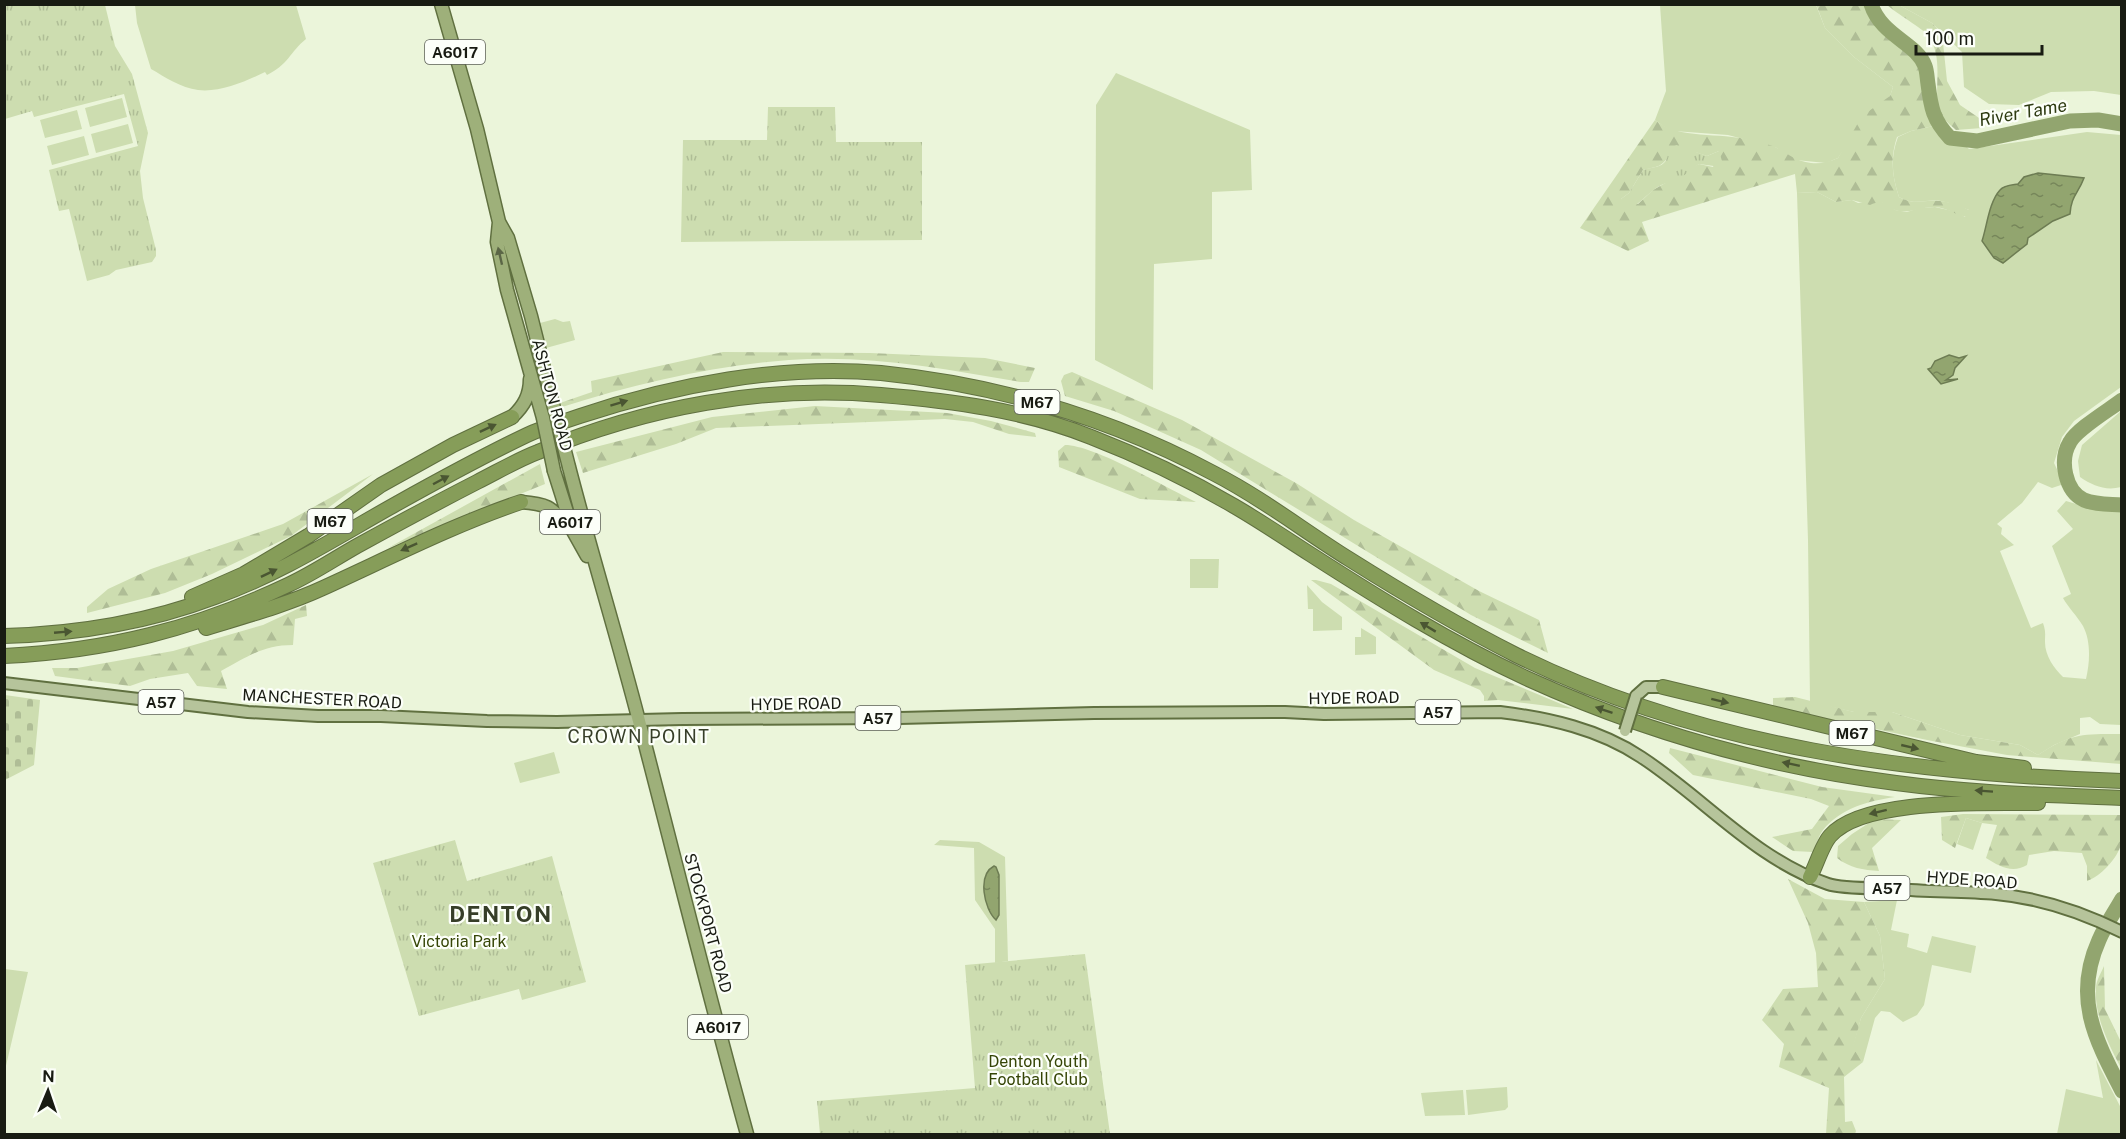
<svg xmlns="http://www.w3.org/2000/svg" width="2126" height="1139" font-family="'Public Sans',sans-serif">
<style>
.green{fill:#cdddb0}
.forest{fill:url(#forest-firs);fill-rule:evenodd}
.cemetery{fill:url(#cemetery-stones)}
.park{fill:url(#park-tufts)}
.water{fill:url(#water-ripples);stroke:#6d7c53;stroke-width:1.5}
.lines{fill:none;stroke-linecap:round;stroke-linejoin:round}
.river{stroke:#92a56f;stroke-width:15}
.primary-casing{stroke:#607040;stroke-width:14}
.trunk-casing{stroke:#607040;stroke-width:15}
.motorway-casing{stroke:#607040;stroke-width:16}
.primary{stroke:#b6c49b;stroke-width:10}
.trunk{stroke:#9eb07a;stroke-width:12}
.motorway{stroke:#869d59;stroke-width:14}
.primary-bridge-casing{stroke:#607040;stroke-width:14;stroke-linecap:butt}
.trunk-bridge-casing{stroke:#607040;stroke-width:15;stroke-linecap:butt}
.primary-bridge{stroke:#b6c49b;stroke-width:10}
.trunk-bridge{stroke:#9eb07a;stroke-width:12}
.oneway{fill:#5b6646}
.oneway2{fill:#4a5632}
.labels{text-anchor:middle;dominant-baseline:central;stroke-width:4.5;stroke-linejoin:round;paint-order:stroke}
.shield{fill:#fcfff9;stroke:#5c5f57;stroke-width:1.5}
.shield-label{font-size:15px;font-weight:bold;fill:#181b12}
.street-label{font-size:16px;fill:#181b12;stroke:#fcfff9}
.park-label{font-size:16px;fill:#354506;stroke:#fcfff9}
.water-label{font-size:18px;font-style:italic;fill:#2e3b12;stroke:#fcfff9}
.neighbourhood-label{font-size:18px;letter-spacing:1.5px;fill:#363e28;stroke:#fcfff9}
.district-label{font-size:22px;font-weight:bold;letter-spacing:1.5px;fill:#363e28;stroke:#fcfff9}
</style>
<defs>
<pattern id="forest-firs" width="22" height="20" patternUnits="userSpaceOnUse" patternTransform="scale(1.5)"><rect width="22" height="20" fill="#cdddb0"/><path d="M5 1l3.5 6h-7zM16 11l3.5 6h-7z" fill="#afbd96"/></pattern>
<pattern id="cemetery-stones" width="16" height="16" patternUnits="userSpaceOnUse" patternTransform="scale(1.5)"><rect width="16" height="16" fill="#cdddb0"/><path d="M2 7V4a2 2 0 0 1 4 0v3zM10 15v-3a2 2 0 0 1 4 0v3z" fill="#afbd96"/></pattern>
<pattern id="park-tufts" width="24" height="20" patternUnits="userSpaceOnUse" patternTransform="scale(1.5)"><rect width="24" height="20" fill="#cdddb0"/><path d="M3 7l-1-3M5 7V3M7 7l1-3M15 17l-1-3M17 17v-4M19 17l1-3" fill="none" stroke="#afbd96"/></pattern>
<pattern id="water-ripples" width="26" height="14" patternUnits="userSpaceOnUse" patternTransform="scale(1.5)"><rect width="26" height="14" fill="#92a56f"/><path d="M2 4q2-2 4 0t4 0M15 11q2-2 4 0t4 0" fill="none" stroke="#76865a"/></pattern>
</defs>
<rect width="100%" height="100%" fill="#ebf5da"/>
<!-- green -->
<path class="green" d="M 135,5 L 296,5 L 306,39 C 290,52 288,65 267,75 L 265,72 C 247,81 219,93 198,90 C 181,88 165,77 151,69 L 137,23 Z
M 1660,5 L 1816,5 L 1825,28 L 1854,57 L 1893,87 L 1890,96 L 1849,142 L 1838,158 L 1826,163 L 1796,160 L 1786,156 L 1777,148 L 1728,135 L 1674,131 L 1663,126 L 1655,120 L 1666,91 Z
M 1899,5 L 2121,5 L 2121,95 L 2094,91 L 2051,92 L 2019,105 L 1989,104 L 1964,87 L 1962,52 L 1932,23 Z
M 1116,73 L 1250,130 L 1252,190 L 1212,192 L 1212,259 L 1154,264 L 1153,390 L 1095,360 L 1096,105 Z
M 122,98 L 127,117 L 90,127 L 85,108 Z
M 77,110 L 82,129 L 45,138 L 40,120 Z
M 128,124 L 133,143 L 96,153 L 91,134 Z
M 1938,125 L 1950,138 L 1959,139 L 1969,149 L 2087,132 L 2121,135 L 2121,387 L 2074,421 L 2062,437 L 2054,463 L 2064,484 L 2052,488 L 2038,482 L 2022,503 L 1997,524 L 2002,528 L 2001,534 L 2014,545 L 2000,551 L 2031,628 L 2043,623 C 2046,632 2045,634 2045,642 C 2045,656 2054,668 2063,677 L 2086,679 C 2090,662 2091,641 2083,626 C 2077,616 2068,607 2063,598 L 2071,594 L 2052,546 L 2073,529 L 2057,511 L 2066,501 L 2090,508 L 2121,508 L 2121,725 L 2100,724 L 2090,717 L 2080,718 L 2080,734 L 2054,745 L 2038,755 L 2020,745 L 1960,735 L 1892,712 L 1854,712 L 1810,702 L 1808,540 L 1797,193 L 1817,192 L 1836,202 L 1852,200 L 1858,203 L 1877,201 L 1886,203 L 1895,210 L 1907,212 L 1919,208 L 1935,207 L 1957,212 L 1965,217 L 1969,210 C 1960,207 1951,203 1941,201 C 1926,199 1914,206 1899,197 C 1892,176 1890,158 1898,137 L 1911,131 Z
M 84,136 L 89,155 L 52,165 L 47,146 Z
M 555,319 L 563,322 L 570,321 L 575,340 L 546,348 L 540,323 Z
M 2121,411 L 2121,487 C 2106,491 2093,486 2080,477 L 2078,461 L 2082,445 Z
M 1190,559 L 1219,559 L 1218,588 L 1190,588 Z
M 1307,585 L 1322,602 L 1342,617 L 1342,630 L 1313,631 L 1313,609 L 1308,609 Z
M 1361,628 L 1376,637 L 1376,654 L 1355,655 L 1355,637 L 1361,637 Z
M 554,752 L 560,773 L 520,783 L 514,763 Z
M 1966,818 L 1982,823 L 1973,850 L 1957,844 Z
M 940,840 L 979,842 L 1005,857 L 1008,961 L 995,963 L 995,929 L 975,900 L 974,848 L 934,845 Z
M 1897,900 L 1891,930 L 1909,934 L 1907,947 L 1927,953 L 1932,936 L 1976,946 L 1971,973 L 1932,965 L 1924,1005 L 1917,1015 L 1903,1022 L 1890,1012 L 1881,1011 L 1875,1018 L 1863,1062 L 1852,1049 L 1861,1018 L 1885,979 L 1880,936 L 1864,902 Z
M 5,969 L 28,972 L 5,1070 L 4,969 Z
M 2096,1060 L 2121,1108 L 2121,1134 L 2057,1134 L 2066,1089 L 2103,1098 Z
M 1507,1087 L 1508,1107 L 1505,1110 L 1468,1115 L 1466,1090 Z
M 1463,1090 L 1465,1115 L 1425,1116 L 1421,1093 Z"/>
<!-- forest -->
<path class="forest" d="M 1816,4 L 1871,5 C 1880,34 1906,38 1921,58 C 1931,72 1928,92 1931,108 C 1933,114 1936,120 1938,125 L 1911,131 L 1897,137 C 1890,158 1892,176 1899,197 C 1911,204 1919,201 1932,201 C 1944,200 1963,205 1973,213 L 1972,217 C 1960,218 1948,208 1936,207 C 1923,206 1912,213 1899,211 C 1885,209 1886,197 1870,205 L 1852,200 L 1836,202 L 1817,192 L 1797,193 L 1795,174 L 1642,222 L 1649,241 L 1628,251 L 1580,228 L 1655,120 C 1679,140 1720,132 1750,140 C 1758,142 1769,144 1777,148 C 1790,155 1795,161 1811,163 C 1821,164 1829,162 1838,158 L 1862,116 L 1890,96 L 1893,87 L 1854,57 L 1825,28 ZM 1719,151 L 1713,167 L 1699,164 L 1653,190 L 1638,204 L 1621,199 L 1629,193 L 1643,170 C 1654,167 1661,168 1668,157 L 1695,152 L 1707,156 Z
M 1887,5 L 1899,5 L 1932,23 L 1942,33 L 1947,81 L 1960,105 L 1982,120 L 1982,128 L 1956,130 C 1952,126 1946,122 1943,117 C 1929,96 1947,62 1928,35 C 1923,29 1896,13 1887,5 Z
M 723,352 L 870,353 L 985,358 L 1035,368 L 1029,382 L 1021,382 C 945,369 867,354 789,360 C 712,366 635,384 562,407 L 560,403 L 592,392 L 591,381 Z
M 1072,372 L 1182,420 L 1296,483 L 1354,520 L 1479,591 L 1539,620 L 1548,653 L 1471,615 L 1201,450 L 1114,411 L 1065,396 L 1061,381 L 1064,375 Z
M 815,406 L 947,413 L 991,421 L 1035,433 L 1036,437 L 1009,434 L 973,422 L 945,419 L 716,428 L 676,444 L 583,473 L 576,452 L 712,417 Z
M 1065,445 C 1094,445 1167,488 1196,502 L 1140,499 L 1059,467 L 1058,451 Z
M 540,464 L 545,484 L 388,548 Z
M 373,474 L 291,536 L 212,574 L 165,593 L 87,613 L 87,607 L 108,589 L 151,569 L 283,524 Z
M 1316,580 L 1331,584 L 1475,668 L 1573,709 L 1498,700 L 1484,701 L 1484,696 L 1480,690 L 1434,670 L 1311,580 Z
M 306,605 L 307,616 L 295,619 L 293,645 C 263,645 247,657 221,671 L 227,689 L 197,686 L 188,673 L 150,679 L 130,686 L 55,676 L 52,668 L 77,668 L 173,651 L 263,625 Z
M 1795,697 L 1854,712 L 1892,712 L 1960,735 L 2020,745 L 2038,755 C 2071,733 2083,734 2121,734 L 2121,764 L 2007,755 L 1927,740 L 1773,707 L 1773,698 Z
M 1670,748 L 1822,787 L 1895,797 C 1868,801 1841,808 1823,830 C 1818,836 1817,845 1813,852 L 1793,851 L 1772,837 L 1812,829 L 1829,806 L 1811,799 L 1693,775 L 1669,753 Z
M 1963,814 L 2121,815 C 2122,824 2123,835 2121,844 C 2118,858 2100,877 2087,881 L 2087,866 L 2082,853 L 2054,851 L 2029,855 L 2027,865 C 2012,874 1999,866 1986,858 L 1997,825 L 1982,823 L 1966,818 L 1955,848 L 1942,840 L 1941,817 Z
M 1875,819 L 1901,820 L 1872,848 L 1879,871 C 1863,870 1850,868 1837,858 L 1838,846 L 1852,834 Z
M 1788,879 L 1825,899 L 1864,902 L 1880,936 L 1885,979 L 1861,1018 L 1853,1048 L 1863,1062 L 1844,1077 L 1845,1122 L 1852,1121 L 1856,1131 L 1855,1134 L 1826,1134 L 1829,1088 L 1779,1067 L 1784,1044 L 1762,1020 L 1783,989 L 1818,987 L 1816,953 L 1808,923 Z
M 2104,966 L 2105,1009 L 2121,1042 L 2121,1068 C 2109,1045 2094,1016 2096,988 C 2096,981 2101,973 2104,966 Z"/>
<!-- cemetery -->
<path class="cemetery" d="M 5,695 L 40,700 L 34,765 L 5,780 Z"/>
<!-- park -->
<path class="park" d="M 5,4 L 105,5 L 115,46 L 132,74 L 148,133 L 140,171 L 143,198 L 156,250 L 156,256 L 152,262 L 116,270 L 109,275 L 87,281 L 69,209 L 59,211 L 49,170 L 138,146 L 124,94 L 34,117 L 32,111 L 5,119 Z
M 768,107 L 835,107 L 836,142 L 922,142 L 922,240 L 681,242 L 683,140 L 767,140 Z
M 1677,145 L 1707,156 L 1719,151 L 1722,161 L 1721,167 L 1699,164 L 1674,183 C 1658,180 1646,199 1634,206 L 1623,204 L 1621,199 L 1629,193 L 1643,170 C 1659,165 1667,169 1669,148 Z
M 455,840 L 467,881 L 552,856 L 586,982 L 522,1000 L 519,989 L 419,1016 L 373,863 Z
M 1085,954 L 1110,1134 L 820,1134 L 817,1101 L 975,1088 L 965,965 Z"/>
<!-- water -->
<path class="water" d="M 2038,173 L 2084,178 C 2078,194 2071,196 2070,214 L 2053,221 L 2028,238 L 2027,244 L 2003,263 L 1994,258 L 1982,241 C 1987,226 1989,202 2000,190 C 2004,185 2012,185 2018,184 L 2024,177 Z
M 1949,355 L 1959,358 L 1966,356 L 1955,368 L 1953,375 L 1946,380 L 1958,379 L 1941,384 L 1928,369 L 1931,368 L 1935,361 Z
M 994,866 L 996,867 L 999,875 L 999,915 L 996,920 C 984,909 977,875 994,866 Z"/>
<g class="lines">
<!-- river -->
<path class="river" d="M 1871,4 C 1881,36 1917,43 1925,66 C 1927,71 1927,78 1928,84 C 1931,108 1933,120 1950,138 L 1977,141 L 2070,121 L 2098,120 L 2122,124
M 2122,400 C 2109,410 2077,429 2070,442 C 2059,460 2065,491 2084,500 C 2096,505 2109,504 2122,505
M 2122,899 C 2114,913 2105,926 2099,940 C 2073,998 2095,1039 2122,1091"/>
<!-- primary casing -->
<g class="primary-casing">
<path id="primary" d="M 4,683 L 248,712 L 318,716 L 381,716 L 487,721 L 557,722 L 682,719 L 900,718 L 1094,713 L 1285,712 L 1324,714 L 1500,712 C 1549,718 1599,729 1641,757 C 1704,798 1756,860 1828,884 C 1842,889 1879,888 1896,889 C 1929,892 1963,891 1996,894 C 2040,898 2082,912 2122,932
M 1636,696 L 1646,687 L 1663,687"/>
</g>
<!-- trunk casing -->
<g class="trunk-casing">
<path id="trunk" d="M 441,4 L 477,129 L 499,222 L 497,242 L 507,290 L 543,418
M 499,222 L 508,238 L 531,316 L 556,416
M 512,417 C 524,406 530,395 530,379
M 569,467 C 591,552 617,636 639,721 C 675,859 709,997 747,1134
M 554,471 L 573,531 L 587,556
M 521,502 C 550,504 551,508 570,528"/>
</g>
<!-- motorway casing -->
<g class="motorway-casing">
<path id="motorway" d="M 192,597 L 244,574 L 308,536 L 381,485 L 453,445 L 512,417
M 206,628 C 245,616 286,605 323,588 C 389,558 453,525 521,502
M 4,636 C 75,634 149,622 215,597 C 280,574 337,537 396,504 C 439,480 483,456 527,435 C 544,427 563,422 580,416 C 673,385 783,364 881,373 C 998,385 1111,418 1215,474 C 1262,498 1304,531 1349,559 C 1403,593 1459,626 1516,655 C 1705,748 1914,774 2122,781
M 4,656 C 107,651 195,629 288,585 C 312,574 334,559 357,546 C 397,524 436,503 477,482 C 497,472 517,460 538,452 C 646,407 764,385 881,395 C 952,401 1024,410 1091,437 C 1140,456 1188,479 1234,506 C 1260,521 1285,538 1310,554 C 1380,599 1451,643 1526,678 C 1642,731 1769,767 1896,783 C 1970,793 2046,795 2122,798
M 1663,687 L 1976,762 L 2024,768
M 1810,877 C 1816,866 1822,845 1830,836 C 1864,797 1988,804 2038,803"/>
</g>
<!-- primary -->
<use href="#primary" class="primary"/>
<!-- trunk -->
<use href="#trunk" class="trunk"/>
<!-- motorway -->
<use href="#motorway" class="motorway"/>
<!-- primary-bridge casing -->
<g class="primary-bridge-casing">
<path id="primary-bridge" d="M 1625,731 L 1636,696"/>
</g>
<!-- trunk-bridge casing -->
<g class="trunk-bridge-casing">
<path id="trunk-bridge" d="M 556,416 L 569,467
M 543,418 L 554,471"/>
</g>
<!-- primary-bridge -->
<use href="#primary-bridge" class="primary-bridge"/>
<!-- trunk-bridge -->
<use href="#trunk-bridge" class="trunk-bridge"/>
</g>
<!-- one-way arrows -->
<defs><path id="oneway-solid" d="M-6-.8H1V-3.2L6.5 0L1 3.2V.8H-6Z" transform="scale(1.5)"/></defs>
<use class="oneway" href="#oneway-solid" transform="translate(500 256) rotate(-103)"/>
<g class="oneway2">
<use href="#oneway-solid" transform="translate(619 403) rotate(-17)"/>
<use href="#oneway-solid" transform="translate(488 428) rotate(-25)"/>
<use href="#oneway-solid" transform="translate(441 480) rotate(-28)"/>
<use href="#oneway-solid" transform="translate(409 547) rotate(156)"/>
<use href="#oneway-solid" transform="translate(269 573) rotate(-26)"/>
<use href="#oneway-solid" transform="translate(1428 627) rotate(-149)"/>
<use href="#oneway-solid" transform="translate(63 632) rotate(-5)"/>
<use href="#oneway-solid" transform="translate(1720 701) rotate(14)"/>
<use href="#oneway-solid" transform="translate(1604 710) rotate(-161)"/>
<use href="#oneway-solid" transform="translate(1910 747) rotate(13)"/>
<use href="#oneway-solid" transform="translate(1791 764) rotate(-168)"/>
<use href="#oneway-solid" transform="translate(1984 791) rotate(-176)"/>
<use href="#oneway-solid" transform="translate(1878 812) rotate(166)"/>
</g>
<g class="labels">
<!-- shield labels -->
<g class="shield">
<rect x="425" y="40" width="60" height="24" rx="4.5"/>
<rect x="1014.5" y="390" width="45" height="24" rx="4.5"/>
<rect x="307.5" y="509" width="45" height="24" rx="4.5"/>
<rect x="540" y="510" width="60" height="24" rx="4.5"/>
<rect x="138.5" y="690" width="45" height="24" rx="4.5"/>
<rect x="1415.5" y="700" width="45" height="24" rx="4.5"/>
<rect x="855.5" y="706" width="45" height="24" rx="4.5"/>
<rect x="1829.5" y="721" width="45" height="24" rx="4.5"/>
<rect x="1864.5" y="876" width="45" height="24" rx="4.5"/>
<rect x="688" y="1015" width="60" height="24" rx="4.5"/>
</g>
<g class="shield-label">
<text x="455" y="52">A6017</text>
<text x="1037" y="402">M67</text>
<text x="330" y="521">M67</text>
<text x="570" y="522">A6017</text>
<text x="161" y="702">A57</text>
<text x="1438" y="712">A57</text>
<text x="878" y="718">A57</text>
<text x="1852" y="733">M67</text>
<text x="1887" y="888">A57</text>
<text x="718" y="1027">A6017</text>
</g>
<!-- street labels -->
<g class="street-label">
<text transform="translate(552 395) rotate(75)">ASHTON ROAD</text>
<text transform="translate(1354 698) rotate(-1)">HYDE ROAD</text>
<text transform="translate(322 699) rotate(3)">MANCHESTER ROAD</text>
<text transform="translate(796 704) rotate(-1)">HYDE ROAD</text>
<text transform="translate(1972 880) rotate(4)">HYDE ROAD</text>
<text transform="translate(708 923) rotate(75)">STOCKPORT ROAD</text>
</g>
<!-- park labels -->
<g class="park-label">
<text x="459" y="941">Victoria Park</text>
<text x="1038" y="1061">Denton Youth<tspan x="1038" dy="18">Football Club</tspan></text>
</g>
<!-- water labels -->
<g class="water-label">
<text transform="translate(2023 112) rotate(-10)">River Tame</text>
</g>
<!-- neighbourhood labels -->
<g class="neighbourhood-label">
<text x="639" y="736">CROWN POINT</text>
</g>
<!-- district labels -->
<g class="district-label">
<text x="501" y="914">DENTON</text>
</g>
</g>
<!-- border -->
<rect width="2126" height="1139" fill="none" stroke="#181b12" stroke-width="12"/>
<!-- north arrow -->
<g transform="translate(48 1091) rotate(2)" stroke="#fcfff9" stroke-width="4.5" paint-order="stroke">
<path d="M0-4.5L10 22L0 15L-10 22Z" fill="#181b12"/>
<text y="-9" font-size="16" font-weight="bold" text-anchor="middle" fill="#181b12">N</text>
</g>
<!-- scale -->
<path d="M1916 45v9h126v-9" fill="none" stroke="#181b12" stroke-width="3"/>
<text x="1925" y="45" font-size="18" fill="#181b12" stroke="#fcfff9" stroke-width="4.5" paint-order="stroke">100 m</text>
</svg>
